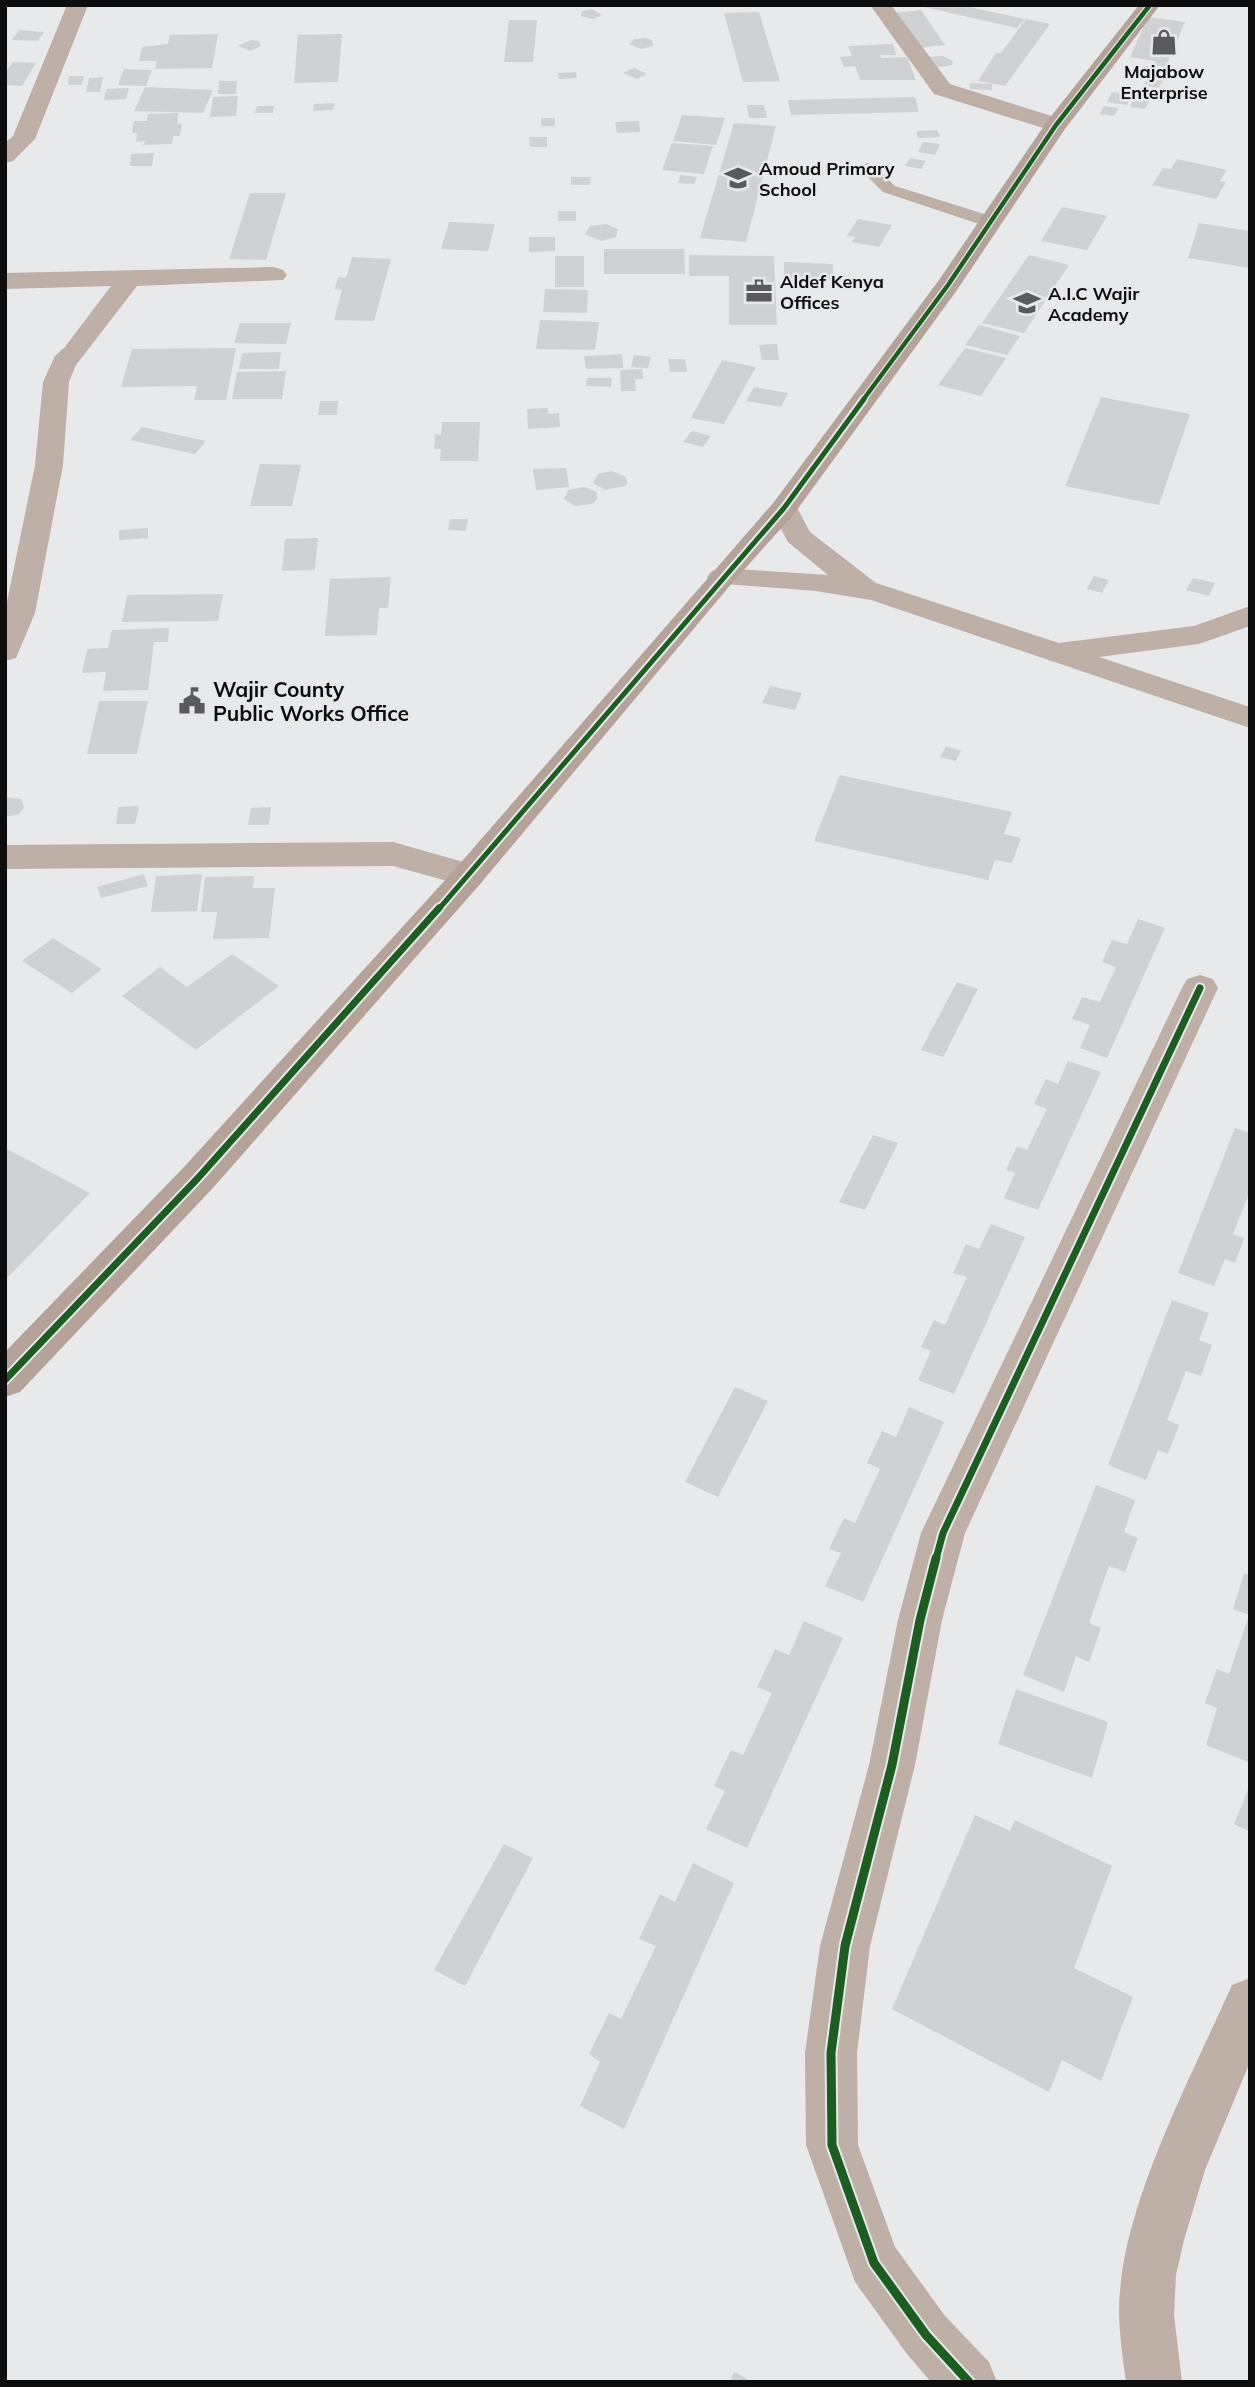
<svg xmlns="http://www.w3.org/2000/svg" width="1255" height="2387" font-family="Mulish,sans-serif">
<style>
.building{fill:#d0d1d2}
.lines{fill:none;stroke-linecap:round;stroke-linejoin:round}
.lane{fill:#beafa7;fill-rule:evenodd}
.street{fill:#beafa7;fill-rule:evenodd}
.secondary{fill:#b5a399;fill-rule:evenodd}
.cycleway-far3-casing{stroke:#e7e8eb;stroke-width:7}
.cycleway-far2-casing{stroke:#e7e8eb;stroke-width:9}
.cycleway-far1-casing{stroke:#e7e8eb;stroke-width:11}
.cycleway-casing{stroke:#e7e8eb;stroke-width:13}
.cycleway-far3{stroke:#1b5e20;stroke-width:4.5}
.cycleway-far2{stroke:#1b5e20;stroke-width:5}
.cycleway-far1{stroke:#1b5e20;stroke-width:7}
.cycleway{stroke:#1b5e20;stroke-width:9}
.labels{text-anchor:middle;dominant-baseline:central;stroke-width:5;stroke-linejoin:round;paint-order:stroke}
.far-poi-label{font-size:18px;font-weight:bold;fill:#0d0d0e;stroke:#e7e8eb;text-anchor:start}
.poi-label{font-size:21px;font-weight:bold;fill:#0d0d0e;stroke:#e7e8eb;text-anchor:start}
</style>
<rect width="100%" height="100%" fill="#e8e9ea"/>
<!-- building -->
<path class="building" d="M 915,5 L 960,5 L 1025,19 L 1017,28 Z
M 592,9 L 602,15 L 593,19 L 581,16 L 582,11 Z
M 921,10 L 945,45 L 915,48 L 893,13 Z
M 759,12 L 780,81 L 743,82 L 724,13 Z
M 1148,17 L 1185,22 L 1166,67 L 1153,65 L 1155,61 L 1130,57 Z
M 1026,19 L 1050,24 L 1005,86 L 978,81 L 996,53 L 1001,53 Z
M 509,20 L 537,20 L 533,62 L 504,62 Z
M 19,30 L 44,32 L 38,41 L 12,40 Z
M 218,34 L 212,68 L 155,69 L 157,61 L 139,61 L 142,47 L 168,44 L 170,35 Z
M 342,34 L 338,82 L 294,83 L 298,35 Z
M 646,38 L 652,40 L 653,46 L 641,49 L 629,44 L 634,39 Z
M 251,40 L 259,41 L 261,46 L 250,51 L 238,46 Z
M 893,44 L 896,55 L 880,55 L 881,58 L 907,57 L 916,80 L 860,80 L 855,66 L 844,67 L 840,57 L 852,56 L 848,46 Z
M 943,56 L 953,61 L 952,65 L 934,68 L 929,57 Z
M 13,62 L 36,63 L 22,86 L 5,85 L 5,73 Z
M 634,68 L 647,74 L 637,79 L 623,73 Z
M 124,69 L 152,70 L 146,86 L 118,85 Z
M 1152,69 L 1167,72 L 1159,88 L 1143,86 Z
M 576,72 L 577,78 L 559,79 L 558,73 Z
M 69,76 L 84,76 L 82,85 L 68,85 Z
M 103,77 L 100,92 L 86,92 L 89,78 Z
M 219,81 L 237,81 L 236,94 L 218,94 Z
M 970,83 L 992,84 L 992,90 L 970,89 Z
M 145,87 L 213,90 L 203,113 L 134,111 Z
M 129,88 L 126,99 L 104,100 L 106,89 Z
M 1112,92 L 1132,95 L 1127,105 L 1107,102 Z
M 238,96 L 236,116 L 210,117 L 213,97 Z
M 915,97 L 919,112 L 791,115 L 788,100 Z
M 1134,97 L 1150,99 L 1145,109 L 1130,107 Z
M 335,103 L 333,110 L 313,111 L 314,104 Z
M 747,105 L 764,105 L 767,118 L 749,118 Z
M 257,106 L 274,106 L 273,113 L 255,113 Z
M 1104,106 L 1119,108 L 1114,116 L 1100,114 Z
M 178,113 L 177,124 L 182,124 L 180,136 L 173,136 L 172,144 L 143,145 L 145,141 L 136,142 L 137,133 L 132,133 L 134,121 L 147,121 L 148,114 Z
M 682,115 L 725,118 L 716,145 L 673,141 Z
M 541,118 L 555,118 L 555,126 L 541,126 Z
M 639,121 L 640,132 L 617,133 L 615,122 Z
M 734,123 L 776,126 L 746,242 L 700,238 Z
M 937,130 L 940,137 L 918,138 L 916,131 Z
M 529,137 L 547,137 L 547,147 L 530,147 Z
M 923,142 L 940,144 L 935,155 L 918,152 Z
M 672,143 L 713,146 L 704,174 L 662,170 Z
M 154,153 L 152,166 L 130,166 L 131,154 Z
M 910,158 L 926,161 L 921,169 L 905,166 Z
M 1177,159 L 1227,170 L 1220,181 L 1226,182 L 1216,199 L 1152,185 L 1163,168 L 1171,169 Z
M 680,175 L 697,177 L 694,184 L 678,183 Z
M 571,177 L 591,177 L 590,185 L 571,185 Z
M 250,193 L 286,193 L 266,260 L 229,259 Z
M 1062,207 L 1107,216 L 1087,250 L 1041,241 Z
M 558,211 L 576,211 L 576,221 L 558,221 Z
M 858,219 L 892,225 L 879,247 L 852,242 L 855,237 L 847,236 Z
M 449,222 L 495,224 L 488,251 L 441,249 Z
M 1199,223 L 1250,231 L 1250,268 L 1188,258 Z
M 606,224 L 618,229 L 616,237 L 601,241 L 585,234 L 590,226 Z
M 529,237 L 555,237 L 555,251 L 529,252 Z
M 604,249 L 684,249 L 685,274 L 604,274 Z
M 689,255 L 774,256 L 777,325 L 729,325 L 729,276 L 689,276 Z
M 1029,255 L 1069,265 L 1024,333 L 982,323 Z
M 555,256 L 584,256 L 584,287 L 555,287 Z
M 352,257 L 391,259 L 374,321 L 334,320 L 342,290 L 335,289 L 338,277 L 346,278 Z
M 784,262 L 833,264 L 833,280 L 784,279 Z
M 545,289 L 588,290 L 587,313 L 543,312 Z
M 540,320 L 599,322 L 595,350 L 536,349 Z
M 240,323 L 291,323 L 286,344 L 234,343 Z
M 979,325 L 1020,336 L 1007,355 L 965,345 Z
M 777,344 L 779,360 L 762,360 L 759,345 Z
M 236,348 L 226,400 L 194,400 L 197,386 L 121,387 L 132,349 Z
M 965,348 L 1006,358 L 981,396 L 938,385 Z
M 281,352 L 279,369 L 239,369 L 242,353 Z
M 622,354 L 623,368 L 586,369 L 584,356 Z
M 634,355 L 651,357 L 648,368 L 631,367 Z
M 668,359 L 685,359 L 687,372 L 670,372 Z
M 722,360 L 756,367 L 724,424 L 691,418 Z
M 642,369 L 643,379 L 635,379 L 636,391 L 621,391 L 620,370 Z
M 286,371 L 282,399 L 232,399 L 237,372 Z
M 587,378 L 612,378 L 611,387 L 586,386 Z
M 754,387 L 788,393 L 781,407 L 746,401 Z
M 1101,397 L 1190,414 L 1159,505 L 1065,486 Z
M 320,401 L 338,401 L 337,415 L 318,415 Z
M 548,408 L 548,414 L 559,413 L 560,427 L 528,429 L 527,409 Z
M 442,422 L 480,422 L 478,461 L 440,461 L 441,449 L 434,449 L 435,434 L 441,435 Z
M 142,427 L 206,441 L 195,454 L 130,440 Z
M 692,431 L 711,436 L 703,447 L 683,442 Z
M 260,464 L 301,465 L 292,506 L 250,506 Z
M 566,468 L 569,487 L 536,490 L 533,469 Z
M 612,471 L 626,477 L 627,483 L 625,486 L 605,490 L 593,483 L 598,474 Z
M 584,487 L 597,492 L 597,499 L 592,504 L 575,506 L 564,499 L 568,490 Z
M 450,519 L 468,519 L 466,531 L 448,530 Z
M 148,528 L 148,538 L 119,540 L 119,530 Z
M 318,538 L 315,570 L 282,571 L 285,539 Z
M 1094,576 L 1109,580 L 1102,593 L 1087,589 Z
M 391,577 L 388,608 L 379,608 L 377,635 L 325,636 L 330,579 Z
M 1193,578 L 1215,583 L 1209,596 L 1186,590 Z
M 223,594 L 218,621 L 122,622 L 127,595 Z
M 169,628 L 168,642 L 154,642 L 148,690 L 103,691 L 106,672 L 82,673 L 87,649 L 108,648 L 112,630 Z
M 770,686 L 802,693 L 795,710 L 762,703 Z
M 99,701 L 148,701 L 137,754 L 87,754 Z
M 946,746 L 961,751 L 956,761 L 940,757 Z
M 840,775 L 1012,812 L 1004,834 L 1021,838 L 1012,863 L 995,860 L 988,880 L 814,841 Z
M 5,797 L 21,799 L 24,808 L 19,814 L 5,817 Z
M 139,806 L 135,824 L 116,824 L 118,807 Z
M 271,807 L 269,825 L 248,825 L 251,808 Z
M 144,874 L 148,886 L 101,898 L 97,887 Z
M 202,874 L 197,911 L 151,912 L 156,876 Z
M 254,876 L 253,888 L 275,888 L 269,938 L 213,939 L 217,912 L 201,912 L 205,877 Z
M 1138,919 L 1165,928 L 1107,1058 L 1080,1048 L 1090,1025 L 1072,1019 L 1082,997 L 1100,1002 L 1116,967 L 1102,962 L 1112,940 L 1127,944 Z
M 53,938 L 102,969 L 72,993 L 22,961 Z
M 232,954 L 279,986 L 196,1050 L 122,996 L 160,967 L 187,987 Z
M 957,982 L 978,989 L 943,1057 L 921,1050 Z
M 1068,1061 L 1101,1072 L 1038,1210 L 1004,1198 L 1015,1173 L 1006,1170 L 1017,1146 L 1027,1150 L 1047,1109 L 1034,1104 L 1046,1079 L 1058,1084 Z
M 1235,1128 L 1250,1133 L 1250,1191 L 1233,1234 L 1244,1238 L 1235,1263 L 1225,1259 L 1214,1286 L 1178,1273 Z
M 873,1135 L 898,1143 L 865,1210 L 839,1202 Z
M 5,1148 L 90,1193 L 5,1280 Z
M 991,1224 L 1025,1237 L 954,1394 L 918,1380 L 931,1351 L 921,1347 L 934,1320 L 945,1325 L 967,1277 L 953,1273 L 966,1244 L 979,1249 Z
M 1172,1300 L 1209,1313 L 1199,1340 L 1212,1345 L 1201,1376 L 1186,1371 L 1167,1420 L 1179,1425 L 1168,1454 L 1158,1450 L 1146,1480 L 1108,1465 Z
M 735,1387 L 768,1401 L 718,1497 L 685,1482 Z
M 909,1407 L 944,1422 L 863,1602 L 825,1586 L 841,1553 L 829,1549 L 844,1518 L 855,1523 L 880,1469 L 867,1463 L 882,1431 L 896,1437 Z
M 1096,1485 L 1135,1500 L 1124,1532 L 1138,1538 L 1125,1572 L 1109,1566 L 1089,1623 L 1101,1628 L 1089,1662 L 1076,1656 L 1064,1692 L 1023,1675 Z
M 1244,1573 L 1250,1575 L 1248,1762 L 1206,1745 L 1217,1708 L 1205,1703 L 1217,1669 L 1229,1674 L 1249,1615 L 1233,1609 Z
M 804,1621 L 843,1638 L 747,1848 L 706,1829 L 725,1791 L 714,1786 L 731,1750 L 743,1755 L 772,1693 L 757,1687 L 775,1649 L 789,1655 Z
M 1016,1689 L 1108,1722 L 1092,1778 L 998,1744 Z
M 1250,1785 L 1250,1832 L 1234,1824 Z
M 975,1815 L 1010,1831 L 1015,1820 L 1112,1866 L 1074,1968 L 1133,1997 L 1101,2081 L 1062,2060 L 1049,2092 L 892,2009 Z
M 504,1844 L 533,1858 L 465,1986 L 434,1970 Z
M 693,1863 L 734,1883 L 624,2129 L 580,2106 L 600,2062 L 589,2054 L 609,2013 L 621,2019 L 656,1946 L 639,1939 L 660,1894 L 675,1902 Z
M 734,2372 L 753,2382 L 730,2382 Z"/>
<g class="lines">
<!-- lane -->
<path class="lane" d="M 867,163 L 873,165 L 895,186 L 997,218 L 999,222 L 991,227 L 985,226 L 883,192 L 859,168 Z"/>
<!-- street -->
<path class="street" d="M 67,5 L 88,5 L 35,139 L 13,161 L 5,163 L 5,143 L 13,136 Z
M 870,5 L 891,5 L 950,84 L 1064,120 L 1067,125 L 1064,130 L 1056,132 L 934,94 Z
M 274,267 L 283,270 L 287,275 L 283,280 L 137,286 L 76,365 L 69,382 L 63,465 L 35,613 L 16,658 L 5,661 L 5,612 L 35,465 L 43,382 L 55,356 L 65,347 L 111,286 L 5,289 L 5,273 Z
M 784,499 L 794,502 L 810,532 L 876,583 L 1059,643 L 1194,626 L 1250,606 L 1250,626 L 1199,644 L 1099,657 L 1250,707 L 1250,728 L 871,600 L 816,591 L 712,583 L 707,577 L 712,571 L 722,568 L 828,575 L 788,542 L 770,508 L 774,502 Z
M 393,842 L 481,867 L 486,875 L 481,883 L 469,887 L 393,866 L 5,869 L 5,845 Z
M 1200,975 L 1213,979 L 1218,988 L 965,1533 L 942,1620 L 915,1765 L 870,1946 L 857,2053 L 858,2145 L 895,2247 L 945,2316 L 989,2362 L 997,2382 L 931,2382 L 907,2354 L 855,2282 L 806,2145 L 805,2053 L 820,1946 L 869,1765 L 898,1620 L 921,1533 L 1182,988 L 1187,979 Z
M 1250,1978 L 1250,2062 L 1205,2170 L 1184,2240 L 1176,2275 L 1174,2315 L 1182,2382 L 1126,2382 C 1122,2352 1117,2321 1120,2291 C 1127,2196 1193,2073 1232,1985 Z"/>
<!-- secondary -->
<path class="secondary" d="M 1139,5 L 1160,5 L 1065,129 L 957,290 L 794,514 L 732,583 L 481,883 L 212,1189 L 20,1392 L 5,1397 L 5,1352 L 184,1167 L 457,867 L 774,502 L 939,280 L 1048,120 Z"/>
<!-- cycleway-far3 casing -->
<g class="cycleway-far3-casing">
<path id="cycleway-far3" d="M 863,400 L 948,285 L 1056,125 L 1150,5"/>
</g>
<!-- cycleway-far2 casing -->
<g class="cycleway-far2-casing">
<path id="cycleway-far2" d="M 438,910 L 784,508 L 864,399"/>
</g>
<!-- cycleway-far1 casing -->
<g class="cycleway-far1-casing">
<path id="cycleway-far1" d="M 5,1380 L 198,1178 L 439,908
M 936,1559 L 943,1533 L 1200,988"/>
</g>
<!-- cycleway casing -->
<g class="cycleway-casing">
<path id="cycleway" d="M 936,1558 L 920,1620 L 892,1765 L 845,1946 L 831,2053 L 832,2145 L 874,2263 L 926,2335 L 969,2382"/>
</g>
<!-- cycleway-far3 -->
<use href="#cycleway-far3" class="cycleway-far3"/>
<!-- cycleway-far2 -->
<use href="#cycleway-far2" class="cycleway-far2"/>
<!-- cycleway-far1 -->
<use href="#cycleway-far1" class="cycleway-far1"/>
<!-- cycleway -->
<use href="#cycleway" class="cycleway"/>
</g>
<!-- icons -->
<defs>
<g id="shop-bare" transform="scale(2.1)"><path d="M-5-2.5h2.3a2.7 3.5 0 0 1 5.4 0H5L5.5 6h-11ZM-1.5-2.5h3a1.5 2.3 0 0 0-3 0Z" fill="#5a5a5b" stroke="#e7e8eb" stroke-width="2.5" paint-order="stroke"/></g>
<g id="school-bare" transform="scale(2.1)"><path d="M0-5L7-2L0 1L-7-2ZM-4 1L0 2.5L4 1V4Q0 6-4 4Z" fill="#5a5a5b" stroke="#e7e8eb" stroke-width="2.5" paint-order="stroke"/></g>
<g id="office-bare" transform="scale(2.1)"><path d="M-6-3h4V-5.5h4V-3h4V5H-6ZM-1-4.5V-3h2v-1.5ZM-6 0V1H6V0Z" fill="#5a5a5b" stroke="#e7e8eb" stroke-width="2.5" paint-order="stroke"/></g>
<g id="civic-bare" transform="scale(2.1)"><path d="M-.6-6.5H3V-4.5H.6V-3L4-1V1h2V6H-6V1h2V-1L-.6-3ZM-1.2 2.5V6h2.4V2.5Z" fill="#5a5a5b" stroke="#e7e8eb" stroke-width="2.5" paint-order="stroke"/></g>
</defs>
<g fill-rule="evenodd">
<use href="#shop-bare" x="1164" y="42"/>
<use href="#school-bare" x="738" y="178"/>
<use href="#office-bare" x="759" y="291"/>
<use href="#school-bare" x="1027" y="303"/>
<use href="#civic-bare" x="192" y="701"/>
</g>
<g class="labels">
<!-- far-poi labels -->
<g class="far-poi-label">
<text x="1164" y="71" text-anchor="middle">Majabow<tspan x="1164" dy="21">Enterprise</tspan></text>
<text x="759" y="168">Amoud Primary<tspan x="759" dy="21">School</tspan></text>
<text x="780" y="281">Aldef Kenya<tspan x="780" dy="21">Offices</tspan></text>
<text x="1048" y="293">A.I.C Wajir<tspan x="1048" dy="21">Academy</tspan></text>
</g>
<!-- poi labels -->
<g class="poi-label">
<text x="213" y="689">Wajir County<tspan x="213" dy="24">Public Works Office</tspan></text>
</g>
</g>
<!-- border -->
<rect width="1255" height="2387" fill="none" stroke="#0d0d0e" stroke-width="14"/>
</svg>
